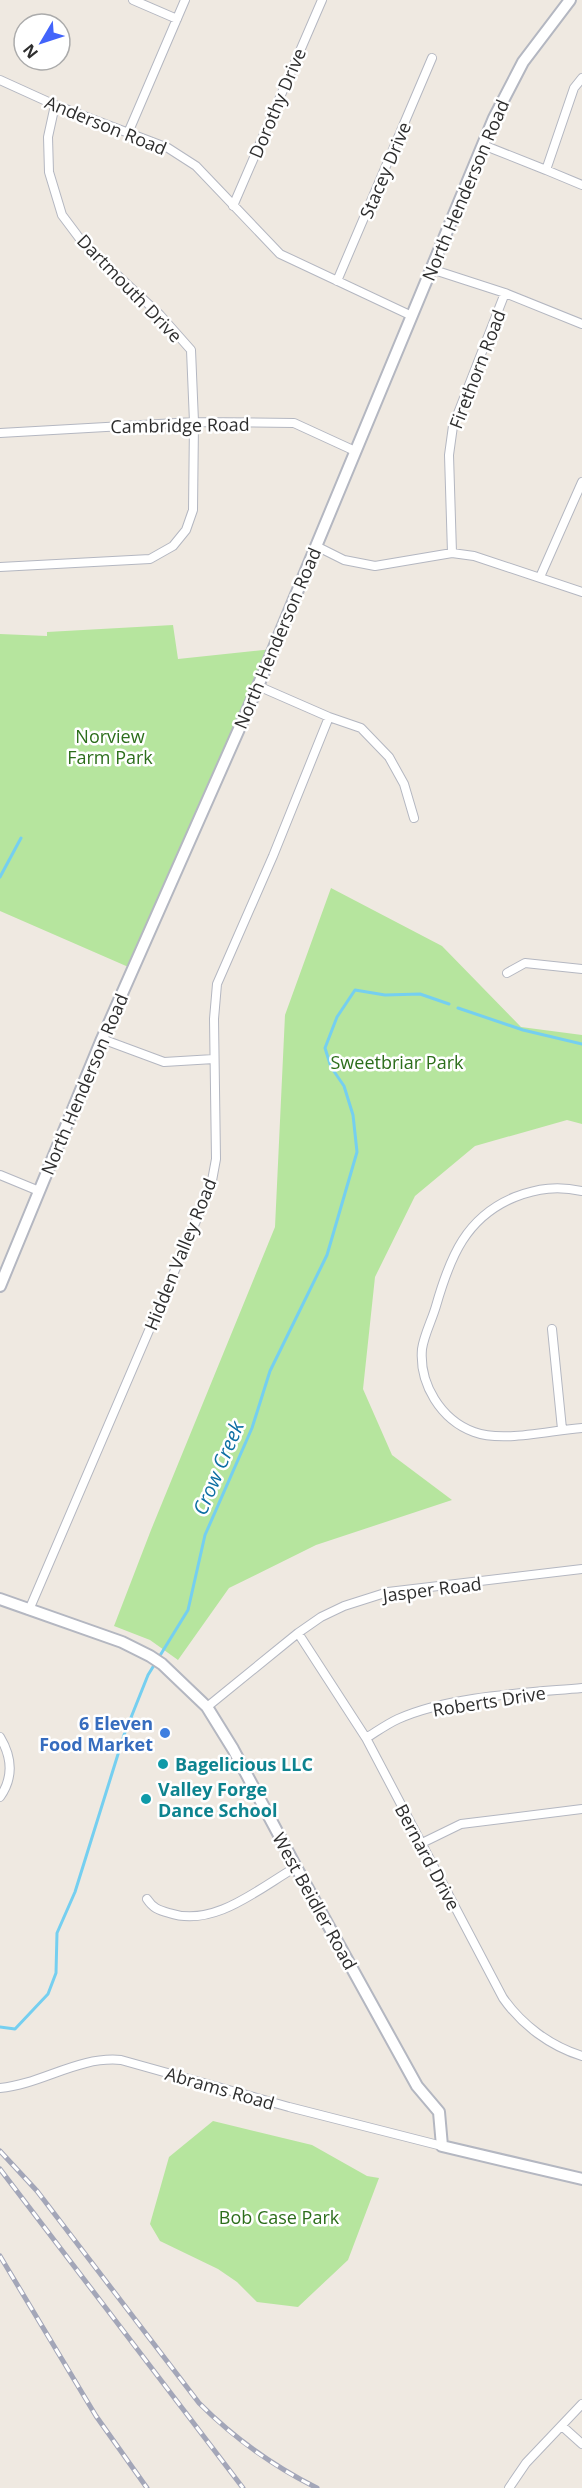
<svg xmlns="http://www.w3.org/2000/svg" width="582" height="2488" font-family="'Open Sans',sans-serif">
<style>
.green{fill:#b6e59e}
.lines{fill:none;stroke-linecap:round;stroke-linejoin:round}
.stream{stroke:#75cff0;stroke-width:3}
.street-casing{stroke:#b4b7c1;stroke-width:10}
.secondary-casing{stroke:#b4b7c1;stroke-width:14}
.street{stroke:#fff;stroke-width:8}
.secondary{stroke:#fff;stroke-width:10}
.rail-casing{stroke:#a3a6b8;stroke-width:5}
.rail{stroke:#fff;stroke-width:3;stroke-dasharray:9;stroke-linecap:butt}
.shop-dot{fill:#3f7fe0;stroke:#fff;stroke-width:2}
.culture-dot{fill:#0f9aa8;stroke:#fff;stroke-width:2}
.labels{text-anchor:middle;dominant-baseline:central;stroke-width:5;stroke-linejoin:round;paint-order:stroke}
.street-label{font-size:18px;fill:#2e2e2e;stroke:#fff}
.park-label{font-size:18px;fill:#2c6e1b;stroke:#fff}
.shop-label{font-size:18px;font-weight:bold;fill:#366cbe;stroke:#fff;text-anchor:end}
.culture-label{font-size:18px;font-weight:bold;fill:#0d838f;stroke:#fff;text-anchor:start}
.water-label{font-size:20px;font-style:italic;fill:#0d6fa3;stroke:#fff}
</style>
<rect width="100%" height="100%" fill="#efe9e1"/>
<!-- green -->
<path class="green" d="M 173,625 L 178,659 L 273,649 L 133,969 L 0,911 L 0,634 L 47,636 L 47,632 Z
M 331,888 L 442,946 L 521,1027 L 582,1035 L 582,1124 L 567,1120 L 475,1146 L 415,1196 L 375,1277 L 363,1389 L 392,1455 L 452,1500 L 316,1545 L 229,1588 L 178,1660 L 150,1640 L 114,1626 L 151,1530 L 275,1227 L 285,1015 Z
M 213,2121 L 312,2145 L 367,2176 L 379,2178 L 348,2260 L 298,2307 L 257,2302 L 237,2282 L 218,2269 L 160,2241 L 150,2224 L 169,2157 Z"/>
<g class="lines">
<!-- stream -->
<path class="stream" d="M 0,877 L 21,838
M 458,1008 L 523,1030 L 582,1044
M 0,2027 L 15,2029 L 48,1994 L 56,1973 L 57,1933 L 75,1892 L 124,1735 L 148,1675 L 188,1610 L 205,1535 L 252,1428 L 270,1371 L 327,1255 L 357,1152 L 353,1115 L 344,1086 L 331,1067 L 325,1048 L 337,1017 L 355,990 L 385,995 L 420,994 L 449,1004"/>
<!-- street casing -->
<g class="street-casing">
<path id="street" d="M 133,0 L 177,19
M 582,78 L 574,88 L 546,170 L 582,185
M 0,80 L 55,105 L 168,148 L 196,166 L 280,254 L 412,316
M 128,133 L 185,0
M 483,145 L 546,170
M 233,206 L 322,0
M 431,269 L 505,293 L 582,324
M 337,281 L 432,58
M 0,433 L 194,422 L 294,423 L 355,451
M 316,546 L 344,560 L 375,566 L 452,553 L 474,556 L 582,592
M 452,553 L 449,455 L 453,426 L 505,293
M 0,567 L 150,559 L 173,546 L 186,530 L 193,510 L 194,422 L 191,350 L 160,315 L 83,243 L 62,215 L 49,172 L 48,137 L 55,105
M 540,577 L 582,482
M 258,686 L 329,717 L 361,728 L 389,757 L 404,784 L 414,818
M 507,973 L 525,963 L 582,969
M 102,1039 L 164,1062 L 214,1059
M 0,1175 L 39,1191
M 582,1191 C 558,1186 538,1188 515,1197 C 466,1217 450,1257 436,1306 C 432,1320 424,1335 422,1349 C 419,1384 441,1420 474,1432 C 503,1443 551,1430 582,1428
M 552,1329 L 562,1429
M 29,1610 L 211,1186 L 216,1159 L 214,1019 L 217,984 L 273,856 L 329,717
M 298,1633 L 366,1738 L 503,1998 C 522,2025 550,2046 582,2056
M 207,1707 L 298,1633 L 321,1617 L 344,1606 L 388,1592 L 582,1569
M 0,1737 C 12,1757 14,1777 0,1797
M 366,1738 C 376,1732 387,1724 398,1719 C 449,1696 526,1693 582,1688
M 420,1844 L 461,1824 L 582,1809
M 147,1899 C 153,1908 158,1910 169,1913 C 214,1928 258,1889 296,1867
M 0,2088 C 42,2084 78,2056 121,2060 L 289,2107 L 442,2146
M 562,2426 L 582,2444
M 509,2488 L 526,2463 L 582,2404"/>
</g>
<!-- secondary casing -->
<g class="secondary-casing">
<path id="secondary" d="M 0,1286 L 102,1039 L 258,686 L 494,118 L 523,62 L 570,0
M 0,1599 L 122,1642 L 150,1656 L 162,1664 L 207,1707 L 233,1749 L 296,1867 L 417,2086 L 439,2112 L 442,2146 L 582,2179"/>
</g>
<!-- street -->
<use href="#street" class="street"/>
<!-- secondary -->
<use href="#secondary" class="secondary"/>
<!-- rail casing -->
<g class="rail-casing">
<path id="rail" d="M 0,2151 L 37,2191 L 199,2403 C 235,2439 271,2465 317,2488
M 0,2169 L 243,2488
M 0,2256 L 96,2416 L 147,2488"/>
</g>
<!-- rail -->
<use href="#rail" class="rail"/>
</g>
<!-- markers -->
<circle class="shop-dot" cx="165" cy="1733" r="6"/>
<g class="culture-dot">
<circle cx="163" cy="1764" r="6"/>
<circle cx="146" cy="1799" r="6"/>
</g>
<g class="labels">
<!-- street labels -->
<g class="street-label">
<text transform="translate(277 103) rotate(-67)">Dorothy Drive</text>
<text transform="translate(106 125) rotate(22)">Anderson Road</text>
<text transform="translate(385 170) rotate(-67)">Stacey Drive</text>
<text transform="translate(465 190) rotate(-67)">North Henderson Road</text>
<text transform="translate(130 288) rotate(46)">Dartmouth Drive</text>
<text transform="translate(477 369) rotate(-69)">Firethorn Road</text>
<text transform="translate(180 425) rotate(-1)">Cambridge Road</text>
<text transform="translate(277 638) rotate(-67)">North Henderson Road</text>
<text transform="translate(84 1084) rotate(-67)">North Henderson Road</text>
<text transform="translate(180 1254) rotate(-68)">Hidden Valley Road</text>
<text transform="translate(432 1589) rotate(-7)">Jasper Road</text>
<text transform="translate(489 1701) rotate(-9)">Roberts Drive</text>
<text transform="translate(428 1857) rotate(62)">Bernard Drive</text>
<text transform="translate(315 1901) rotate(61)">West Beidler Road</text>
<text transform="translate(220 2088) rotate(16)">Abrams Road</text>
</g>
<!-- park labels -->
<g class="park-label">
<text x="110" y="736">Norview<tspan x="110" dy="21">Farm Park</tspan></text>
<text x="397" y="1062">Sweetbriar Park</text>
<text x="279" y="2217">Bob Case Park</text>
</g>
<!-- shop labels -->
<g class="shop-label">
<text x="153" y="1723">6 Eleven<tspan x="153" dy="21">Food Market</tspan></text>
</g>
<!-- culture labels -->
<g class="culture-label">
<text x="175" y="1764">Bagelicious LLC</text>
<text x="158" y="1789">Valley Forge<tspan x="158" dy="21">Dance School</tspan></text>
</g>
<!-- water labels -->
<g class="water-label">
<text transform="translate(218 1468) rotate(-67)">Crow Creek</text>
</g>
</g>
<!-- north arrow -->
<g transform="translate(42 42) rotate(231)"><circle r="28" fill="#ffffff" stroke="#ababab" stroke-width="1.5"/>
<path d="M0-4.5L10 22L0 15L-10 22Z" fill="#4264fb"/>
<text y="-9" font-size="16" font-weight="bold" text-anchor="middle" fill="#2e2e2e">N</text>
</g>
</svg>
